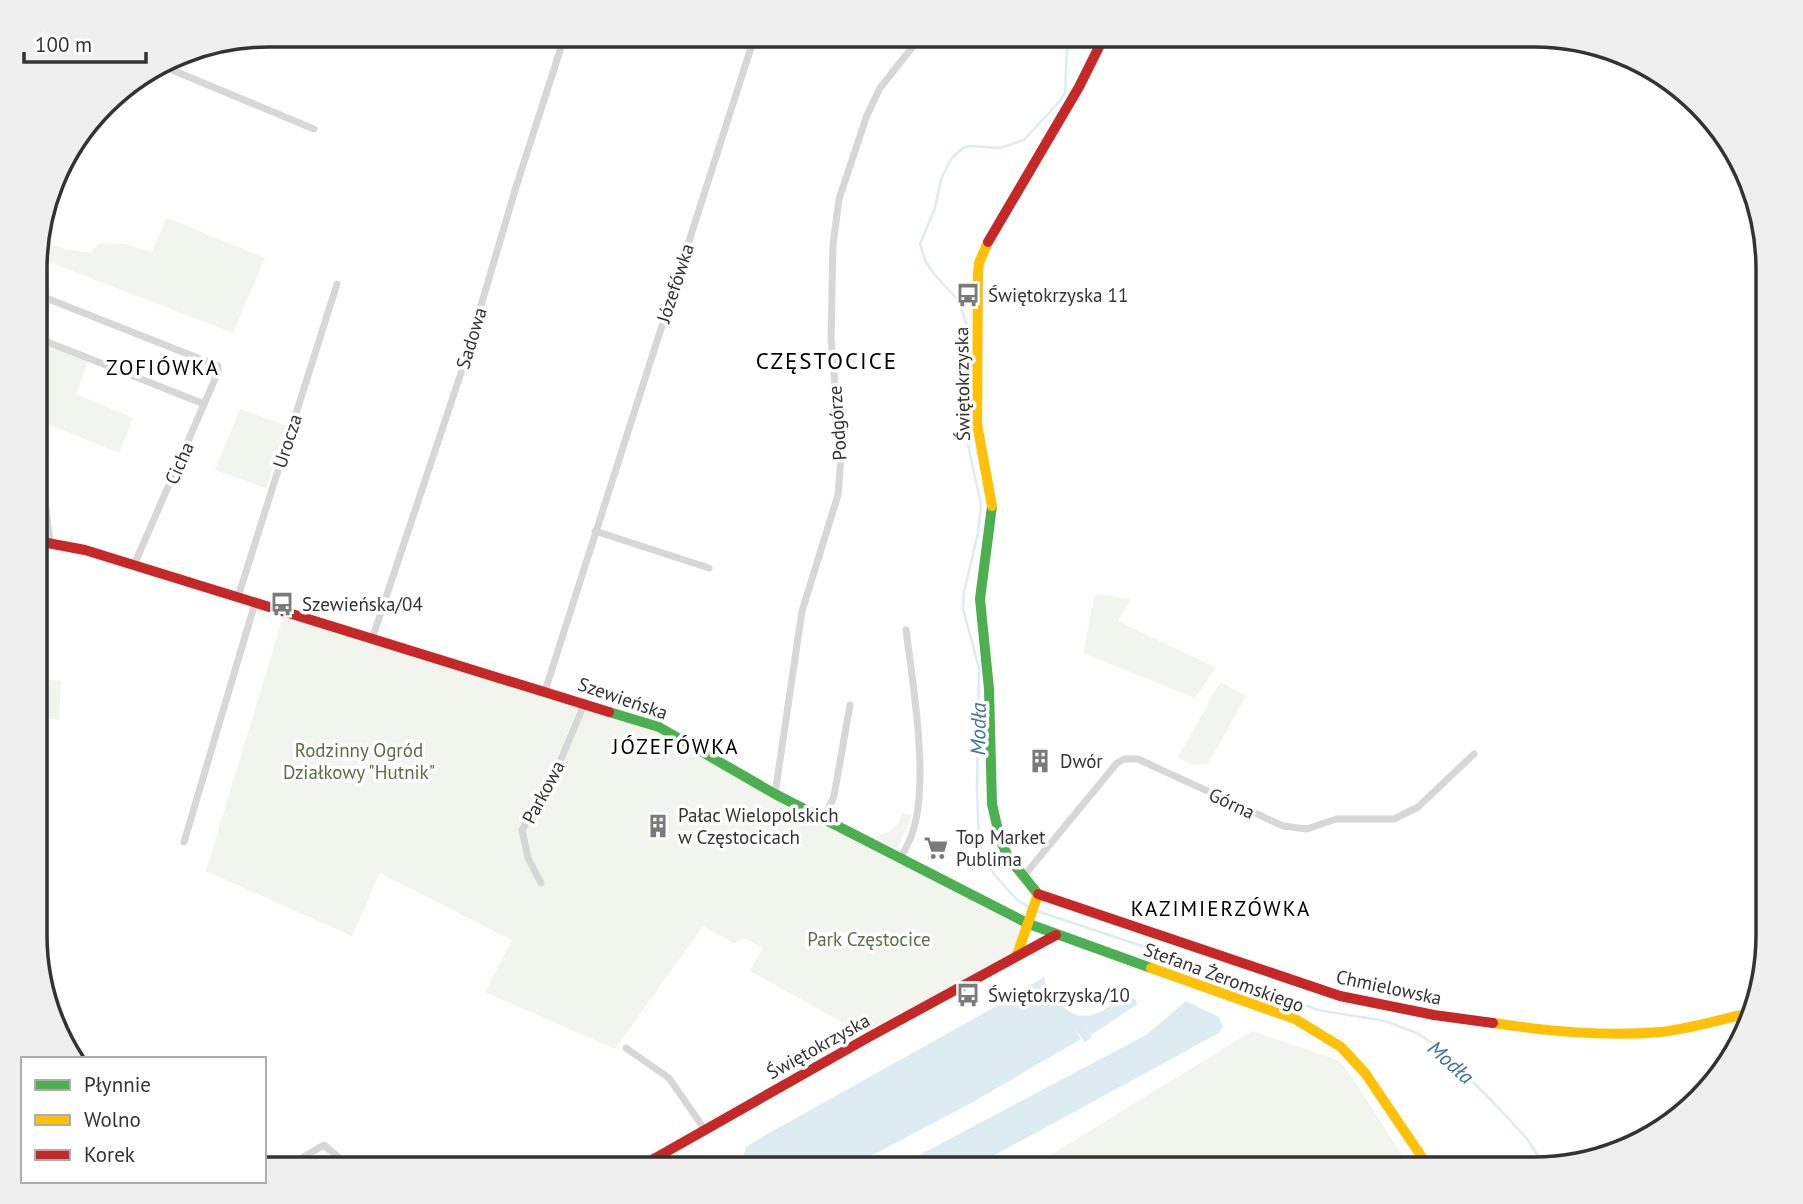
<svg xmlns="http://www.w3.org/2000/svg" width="1803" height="1204" font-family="'PT Sans',sans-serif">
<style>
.green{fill:#f1f5ed}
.water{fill:#ddebf3}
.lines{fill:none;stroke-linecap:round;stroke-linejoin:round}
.stream{stroke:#ddebf3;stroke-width:2.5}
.street{stroke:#d7d7d7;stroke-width:7}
.fast{stroke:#4caf50;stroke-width:10}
.slow{stroke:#ffc107;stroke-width:10}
.jam{stroke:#c62828;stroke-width:10}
.labels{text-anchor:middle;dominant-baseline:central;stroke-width:7;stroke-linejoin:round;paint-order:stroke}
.street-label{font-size:19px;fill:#333;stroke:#fff}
.poi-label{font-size:19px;fill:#333;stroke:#fff;text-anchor:start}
.park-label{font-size:19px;fill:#56703f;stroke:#fff}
.neighbourhood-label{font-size:21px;letter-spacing:2px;fill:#000;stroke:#fff}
.water-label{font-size:21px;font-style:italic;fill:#3f7597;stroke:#fff}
.quarter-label{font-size:23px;letter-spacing:2px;fill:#000;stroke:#fff}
.rim{fill:none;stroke:#333;stroke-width:3.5}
</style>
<rect width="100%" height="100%" fill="#fff"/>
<!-- green -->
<path class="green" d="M 167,218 L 265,258 L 233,333 L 49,262 L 50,244 L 65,249 L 90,253 L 100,243 L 124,244 L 152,252 Z
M 47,345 L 89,358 L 76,394 L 133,418 L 119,453 L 45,423 Z
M 240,409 L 287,426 L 266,488 L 215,470 Z
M 1095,594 L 1131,599 L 1118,621 L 1216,668 L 1195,698 L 1083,653 Z
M 283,617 L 578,708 L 550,775 L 520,830 L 553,778 L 585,702 L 659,727 L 775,794 L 1029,924 L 1017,955 L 869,1037 L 750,971 L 763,948 L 744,938 L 734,943 L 703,926 L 615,1049 L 485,992 L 512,940 L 380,873 L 352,936 L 206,871 Z
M 37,679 L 61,681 L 59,720 L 37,717 Z
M 1220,682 L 1246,696 L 1208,764 L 1192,765 L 1178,757 Z
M 902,813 L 912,815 L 897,850 L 877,839 L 879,835 C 893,832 898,826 902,813 Z
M 1252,1031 L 1337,1060 L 1346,1068 L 1411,1169 L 1028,1169 Z"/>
<!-- water -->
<path class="water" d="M 1044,977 C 1049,996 1050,995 1065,1008 C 1088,1028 1109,1005 1130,993 L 1137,1002 L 1136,1005 L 1091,1035 L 1080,1022 L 1092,1037 L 1085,1042 L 1073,1027 L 1081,1039 L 971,1103 L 869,1157 L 858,1164 L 856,1169 L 762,1169 L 743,1157 L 746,1147 L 762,1137 L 1011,998 Z
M 1186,1001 L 1219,1017 L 1223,1026 L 1219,1033 L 969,1169 L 893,1169 L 1146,1035 Z"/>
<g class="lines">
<!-- stream -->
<path class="stream" d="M 1030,908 L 1016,899 L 994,874 L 983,854 L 979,839 L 977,790 L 979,668 L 963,609 L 964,592 L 978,533 L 981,505 L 964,426 L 967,326 L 959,301 L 934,274 L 925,260 L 920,244 L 935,208 L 941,179 L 951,159 L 963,148 L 969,146 L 1000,148 L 1024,140 L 1059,102 L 1065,93 L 1067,50 L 1071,35
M 1037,911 L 1166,954 L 1318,1010 L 1385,1021 L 1417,1033 L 1438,1047 L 1493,1102 L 1527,1139 L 1547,1169"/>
<!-- street -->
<path class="street" d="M 160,65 L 314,129
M 43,220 L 46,298 L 41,469 L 50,542
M 46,298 L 218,366 L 218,372 L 134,565
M 45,341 L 204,404
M 595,531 L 709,568
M 238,597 L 337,284
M 372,639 L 461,373 L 516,187 L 565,35
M 545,691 L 755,35
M 775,794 L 802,611 L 838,495 L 841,459 L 831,338 L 833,245 L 839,199 L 867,115 L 880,88 L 914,45 L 934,35
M 824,819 L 834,796 L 850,705
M 184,842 L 255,603
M 900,859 C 904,851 909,843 912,834 C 930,784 913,685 906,630
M 1023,877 L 1117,763 L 1124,759 L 1138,759 L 1283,826 L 1307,829 L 1336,819 L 1394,819 L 1418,807 L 1474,754
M 541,883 L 528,858 L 522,830 L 553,778 L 585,702
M 626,1048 L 669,1078 L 705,1130
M 283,1169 L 324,1145 L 352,1169"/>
<!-- fast -->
<path class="fast" d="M 992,506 L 980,599 L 989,689 L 992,804 L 1000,839 L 1008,857 L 1038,894
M 609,712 L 659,727 L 775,794 L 1029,924 L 1151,968"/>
<!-- slow -->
<path class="slow" d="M 988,242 L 979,263 L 978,274 L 977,424 L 992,506
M 1017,955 L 1038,894
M 1151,968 L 1295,1019 L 1341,1047 L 1365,1073 L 1430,1169
M 1493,1023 C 1548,1031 1605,1037 1661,1032 C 1689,1029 1718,1020 1746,1014"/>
<!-- jam -->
<path class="jam" d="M 988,242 L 1079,87 L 1105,35
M 37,541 L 85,550 L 609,712
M 1038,894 L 1340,996 L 1434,1015 L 1493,1023
M 636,1169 L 869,1037 L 1056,935"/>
</g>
<!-- icons -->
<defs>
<g id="bus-bare" transform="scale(1.89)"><path d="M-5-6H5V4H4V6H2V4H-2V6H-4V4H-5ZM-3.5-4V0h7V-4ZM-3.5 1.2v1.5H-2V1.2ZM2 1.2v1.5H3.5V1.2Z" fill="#7a7a7a" stroke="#fff" stroke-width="2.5" paint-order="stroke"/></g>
<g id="building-bare" transform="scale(1.89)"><path d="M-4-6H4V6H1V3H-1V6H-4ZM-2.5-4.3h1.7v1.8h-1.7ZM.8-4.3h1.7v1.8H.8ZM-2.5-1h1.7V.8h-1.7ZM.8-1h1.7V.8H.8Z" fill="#7a7a7a" stroke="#fff" stroke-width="2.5" paint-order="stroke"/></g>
<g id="supermarket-bare" transform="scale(1.89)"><path d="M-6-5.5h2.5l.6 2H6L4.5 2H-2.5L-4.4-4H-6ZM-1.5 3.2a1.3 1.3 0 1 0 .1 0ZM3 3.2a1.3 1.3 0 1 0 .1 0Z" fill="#7a7a7a" stroke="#fff" stroke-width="2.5" paint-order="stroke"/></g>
</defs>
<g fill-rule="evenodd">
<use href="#bus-bare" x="968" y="295"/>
<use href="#bus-bare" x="282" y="604"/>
<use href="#building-bare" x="1040" y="761"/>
<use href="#building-bare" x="658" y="826"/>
<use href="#supermarket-bare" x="936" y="848"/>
<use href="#bus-bare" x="968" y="995"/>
</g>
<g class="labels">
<!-- street labels -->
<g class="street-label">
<text transform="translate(675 283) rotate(-72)">Józefówka</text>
<text transform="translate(471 338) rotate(-73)">Sadowa</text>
<text transform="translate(962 384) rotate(-91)">Świętokrzyska</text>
<text transform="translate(837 423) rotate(-94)">Podgórze</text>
<text transform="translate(287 441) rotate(-72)">Urocza</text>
<text transform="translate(179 463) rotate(-66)">Cicha</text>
<text transform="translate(623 698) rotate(19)">Szewieńska</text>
<text transform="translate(543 792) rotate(-62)">Parkowa</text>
<text transform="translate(1232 803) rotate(25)">Górna</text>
<text transform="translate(1224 977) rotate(20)">Stefana Żeromskiego</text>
<text transform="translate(1389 987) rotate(12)">Chmielowska</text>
<text transform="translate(818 1046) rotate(-29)">Świętokrzyska</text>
</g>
<!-- poi labels -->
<g class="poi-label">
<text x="988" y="295">Świętokrzyska 11</text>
<text x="302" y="604">Szewieńska/04</text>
<text x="1060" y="761">Dwór</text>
<text x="678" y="815">Pałac Wielopolskich<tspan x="678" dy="22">w Częstocicach</tspan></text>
<text x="956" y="837">Top Market<tspan x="956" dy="22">Publima</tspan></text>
<text x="988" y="995">Świętokrzyska/10</text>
</g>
<!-- park labels -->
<g class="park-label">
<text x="359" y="750">Rodzinny Ogród<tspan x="359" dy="22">Działkowy "Hutnik"</tspan></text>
<text x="869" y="939">Park Częstocice</text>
</g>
<!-- neighbourhood labels -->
<g class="neighbourhood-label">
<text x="163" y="367">ZOFIÓWKA</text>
<text x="676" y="746">JÓZEFÓWKA</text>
<text x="1221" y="908">KAZIMIERZÓWKA</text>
</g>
<!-- water labels -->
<g class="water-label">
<text transform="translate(978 729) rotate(-89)">Modła</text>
<text transform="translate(1451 1062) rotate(42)">Modła</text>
</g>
<!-- quarter labels -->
<g class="quarter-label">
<text x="827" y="360">CZĘSTOCICE</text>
</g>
</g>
<!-- crop -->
<path d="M0 0H1803V1204H0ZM269 47H1534A222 222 0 0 1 1756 269V935A222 222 0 0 1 1534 1157H269A222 222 0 0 1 47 935V269A222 222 0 0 1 269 47Z" fill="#efefef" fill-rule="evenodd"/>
<path class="rim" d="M269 47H1534A222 222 0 0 1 1756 269V935A222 222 0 0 1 1534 1157H269A222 222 0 0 1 47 935V269A222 222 0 0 1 269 47Z"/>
<!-- legend -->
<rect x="21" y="1057" width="245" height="126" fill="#ffffff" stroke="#adadad" stroke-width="2"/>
<rect x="35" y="1080" width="35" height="10" fill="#4caf50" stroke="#adadad" stroke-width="2"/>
<text x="84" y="1092" font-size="21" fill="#333333">Płynnie</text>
<rect x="35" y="1115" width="35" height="10" fill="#ffc107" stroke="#adadad" stroke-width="2"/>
<text x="84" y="1127" font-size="21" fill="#333333">Wolno</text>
<rect x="35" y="1150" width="35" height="10" fill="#c62828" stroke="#adadad" stroke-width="2"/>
<text x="84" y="1162" font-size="21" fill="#333333">Korek</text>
<!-- scale -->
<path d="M24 52v10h122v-10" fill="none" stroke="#333333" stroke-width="3.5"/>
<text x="35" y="52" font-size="21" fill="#333333" stroke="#ffffff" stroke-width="5" paint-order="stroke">100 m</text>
</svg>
